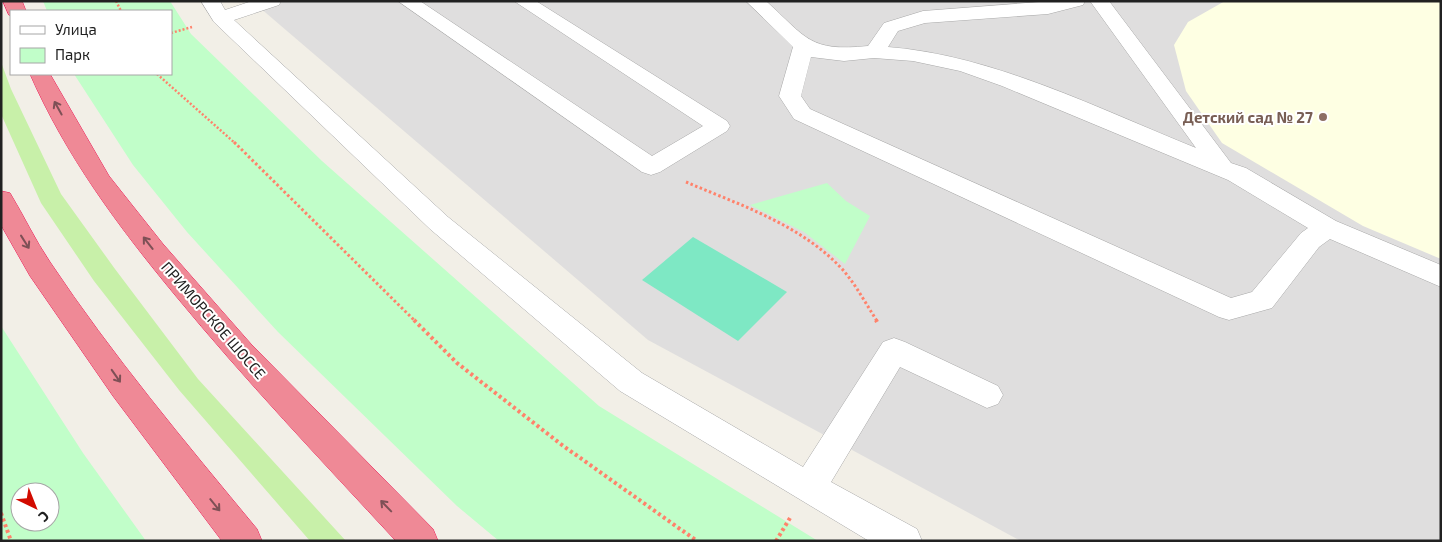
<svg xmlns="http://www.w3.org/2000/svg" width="1442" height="542" font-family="'Exo 2',sans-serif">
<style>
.residential{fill:#dfdede}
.education{fill:#feffe3}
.grass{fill:#c8f0a9}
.park{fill:#c1fec9;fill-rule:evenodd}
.pitch{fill:#7ee8c4}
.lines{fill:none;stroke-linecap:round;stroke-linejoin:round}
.minor-casing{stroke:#a8a8a8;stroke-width:1}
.highway-casing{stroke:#ec1856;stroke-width:1}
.path-far2{stroke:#ff826b;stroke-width:2.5;stroke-dasharray:2 2;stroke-linecap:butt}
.path-far1{stroke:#ff826b;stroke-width:3;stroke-dasharray:2.5 2.5;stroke-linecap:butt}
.path{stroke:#ff826b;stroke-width:4;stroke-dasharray:3 3;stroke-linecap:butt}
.minor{fill:#fff;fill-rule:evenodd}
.highway{fill:#ef8996;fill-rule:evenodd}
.oneway{stroke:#7e5056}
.education-dot{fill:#8d6e63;stroke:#fff;stroke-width:2}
.labels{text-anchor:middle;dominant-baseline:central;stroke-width:4;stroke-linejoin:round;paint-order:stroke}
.education-label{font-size:15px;font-weight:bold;fill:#785e54;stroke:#fff;text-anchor:end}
.street-label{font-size:15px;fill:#212121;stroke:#fff}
</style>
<rect width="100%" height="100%" fill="#f2efe7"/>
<!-- residential -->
<path class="residential" d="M 252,1 L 1441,1 L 1441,541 L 1021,541 L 648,340 Z"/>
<!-- education -->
<path class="education" d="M 1225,1 L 1441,1 L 1441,259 L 1363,226 L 1222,143 L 1186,91 L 1174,45 L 1188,22 Z"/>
<!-- grass -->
<path class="grass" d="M 1,62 L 11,89 L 61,194 L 115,269 L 198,379 L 346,541 L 310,541 L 179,390 L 94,281 L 41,203 L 1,114 Z"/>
<!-- park -->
<path class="park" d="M 43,1 L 170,1 L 191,34 L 322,161 L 599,406 L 818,541 L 499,541 L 457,506 L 278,332 L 187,232 L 133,165 L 74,74 L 171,74 L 171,11 L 47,11 Z
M 827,183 L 846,201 L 870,216 L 845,264 L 804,232 L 750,205 Z
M 1,326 L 83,453 L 146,541 L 1,541 ZM 20,492 L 50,492 L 50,522 L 20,522 Z"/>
<!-- pitch -->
<path class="pitch" d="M 693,237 L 787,292 L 738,341 L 642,280 Z"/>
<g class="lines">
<!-- minor casing -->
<g class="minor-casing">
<path id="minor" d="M 201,1 L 220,1 L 225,10 L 252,1 L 281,1 L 279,5 L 234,20 L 448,217 L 642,373 L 803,467 L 883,342 L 894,338 L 905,342 L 998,386 L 1003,395 L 998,404 L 987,408 L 900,367 L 831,482 L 917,529 L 922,541 L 869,541 L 620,391 L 430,229 L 214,22 Z
M 398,1 L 420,1 L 652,156 L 703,126 L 514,1 L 536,1 L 727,121 L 730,126 L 727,131 L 660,172 L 651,175 L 642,172 Z
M 746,1 L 766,1 C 807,38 809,52 868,46 L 884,23 L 923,11 L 1052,1 L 1085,1 L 1083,5 L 1048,14 L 925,23 L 898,31 L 888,47 C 993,55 1099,109 1196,148 L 1090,1 L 1109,1 L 1231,163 L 1246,168 L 1336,221 L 1441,265 L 1441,287 L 1330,239 L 1319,247 L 1272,308 L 1229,320 L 1219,317 L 794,119 L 779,96 L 793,47 ZM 811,57 L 844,61 L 874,58 L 913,61 L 960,71 L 1002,86 L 1228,180 L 1308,228 L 1301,233 L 1252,292 L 1231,298 L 810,109 L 801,96 Z"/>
</g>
<!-- highway casing -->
<g class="highway-casing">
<path id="highway" d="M 3,1 L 22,1 L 26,11 L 11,11 L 11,16 L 9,15 Z
M 30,74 L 50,74 L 109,176 L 163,244 L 251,344 L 433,529 L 438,541 L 396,541 C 321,460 245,380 175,295 C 118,226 66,156 30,74 Z
M 1,191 L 10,193 C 24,216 35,240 50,262 C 112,355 185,442 257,529 L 262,541 L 222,541 L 113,396 L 30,276 L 1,225 Z"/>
</g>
<!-- path-far2 -->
<path class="path-far2" d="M 116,1 L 121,11
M 171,33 L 192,27
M 157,74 L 236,144"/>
<!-- path-far1 -->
<path class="path-far1" d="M 234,142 L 415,321
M 686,182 C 740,205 802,225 843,270 C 856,285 866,304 877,321"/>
<!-- path -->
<path class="path" d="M 414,320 L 457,363 L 562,445 L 697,541
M 876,320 L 877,322
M 1,513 L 11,541
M 776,541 L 790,518"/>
<!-- minor -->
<use href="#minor" class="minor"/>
<!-- highway -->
<use href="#highway" class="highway"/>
</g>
<!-- one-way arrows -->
<defs><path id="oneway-shaft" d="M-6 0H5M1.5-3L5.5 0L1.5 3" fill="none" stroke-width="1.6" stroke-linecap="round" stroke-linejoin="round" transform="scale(1.25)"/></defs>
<g class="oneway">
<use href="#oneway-shaft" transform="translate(58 108) rotate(-119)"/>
<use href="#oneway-shaft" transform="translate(25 242) rotate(58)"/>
<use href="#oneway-shaft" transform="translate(148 243) rotate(-128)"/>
<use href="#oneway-shaft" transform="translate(116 376) rotate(55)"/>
<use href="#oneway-shaft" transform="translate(215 505) rotate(51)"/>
<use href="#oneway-shaft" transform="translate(386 506) rotate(-134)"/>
</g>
<!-- markers -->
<circle class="education-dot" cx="1323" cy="117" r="5"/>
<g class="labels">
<!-- education labels -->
<g class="education-label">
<text x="1313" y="117">Детский сад № 27</text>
</g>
<!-- street labels -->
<g class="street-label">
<text transform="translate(214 320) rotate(49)">ПРИМОРСКОЕ ШОССЕ</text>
</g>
</g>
<!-- border -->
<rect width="1442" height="542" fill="none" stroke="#212121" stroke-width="5"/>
<!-- legend -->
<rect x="10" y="10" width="162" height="65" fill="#ffffff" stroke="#a6a6a6"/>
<rect x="20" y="26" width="25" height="8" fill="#ffffff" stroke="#a6a6a6"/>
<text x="55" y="35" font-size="15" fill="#212121">Улица</text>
<rect x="20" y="48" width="25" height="15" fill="#c1fec9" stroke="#a6a6a6"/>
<text x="55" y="60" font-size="15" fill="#212121">Парк</text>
<!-- north arrow -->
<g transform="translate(35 507) rotate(137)"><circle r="24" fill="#ffffff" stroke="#a6a6a6"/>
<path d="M0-4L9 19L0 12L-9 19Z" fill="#d20b00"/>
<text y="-8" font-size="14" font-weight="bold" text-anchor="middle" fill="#212121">С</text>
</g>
</svg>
